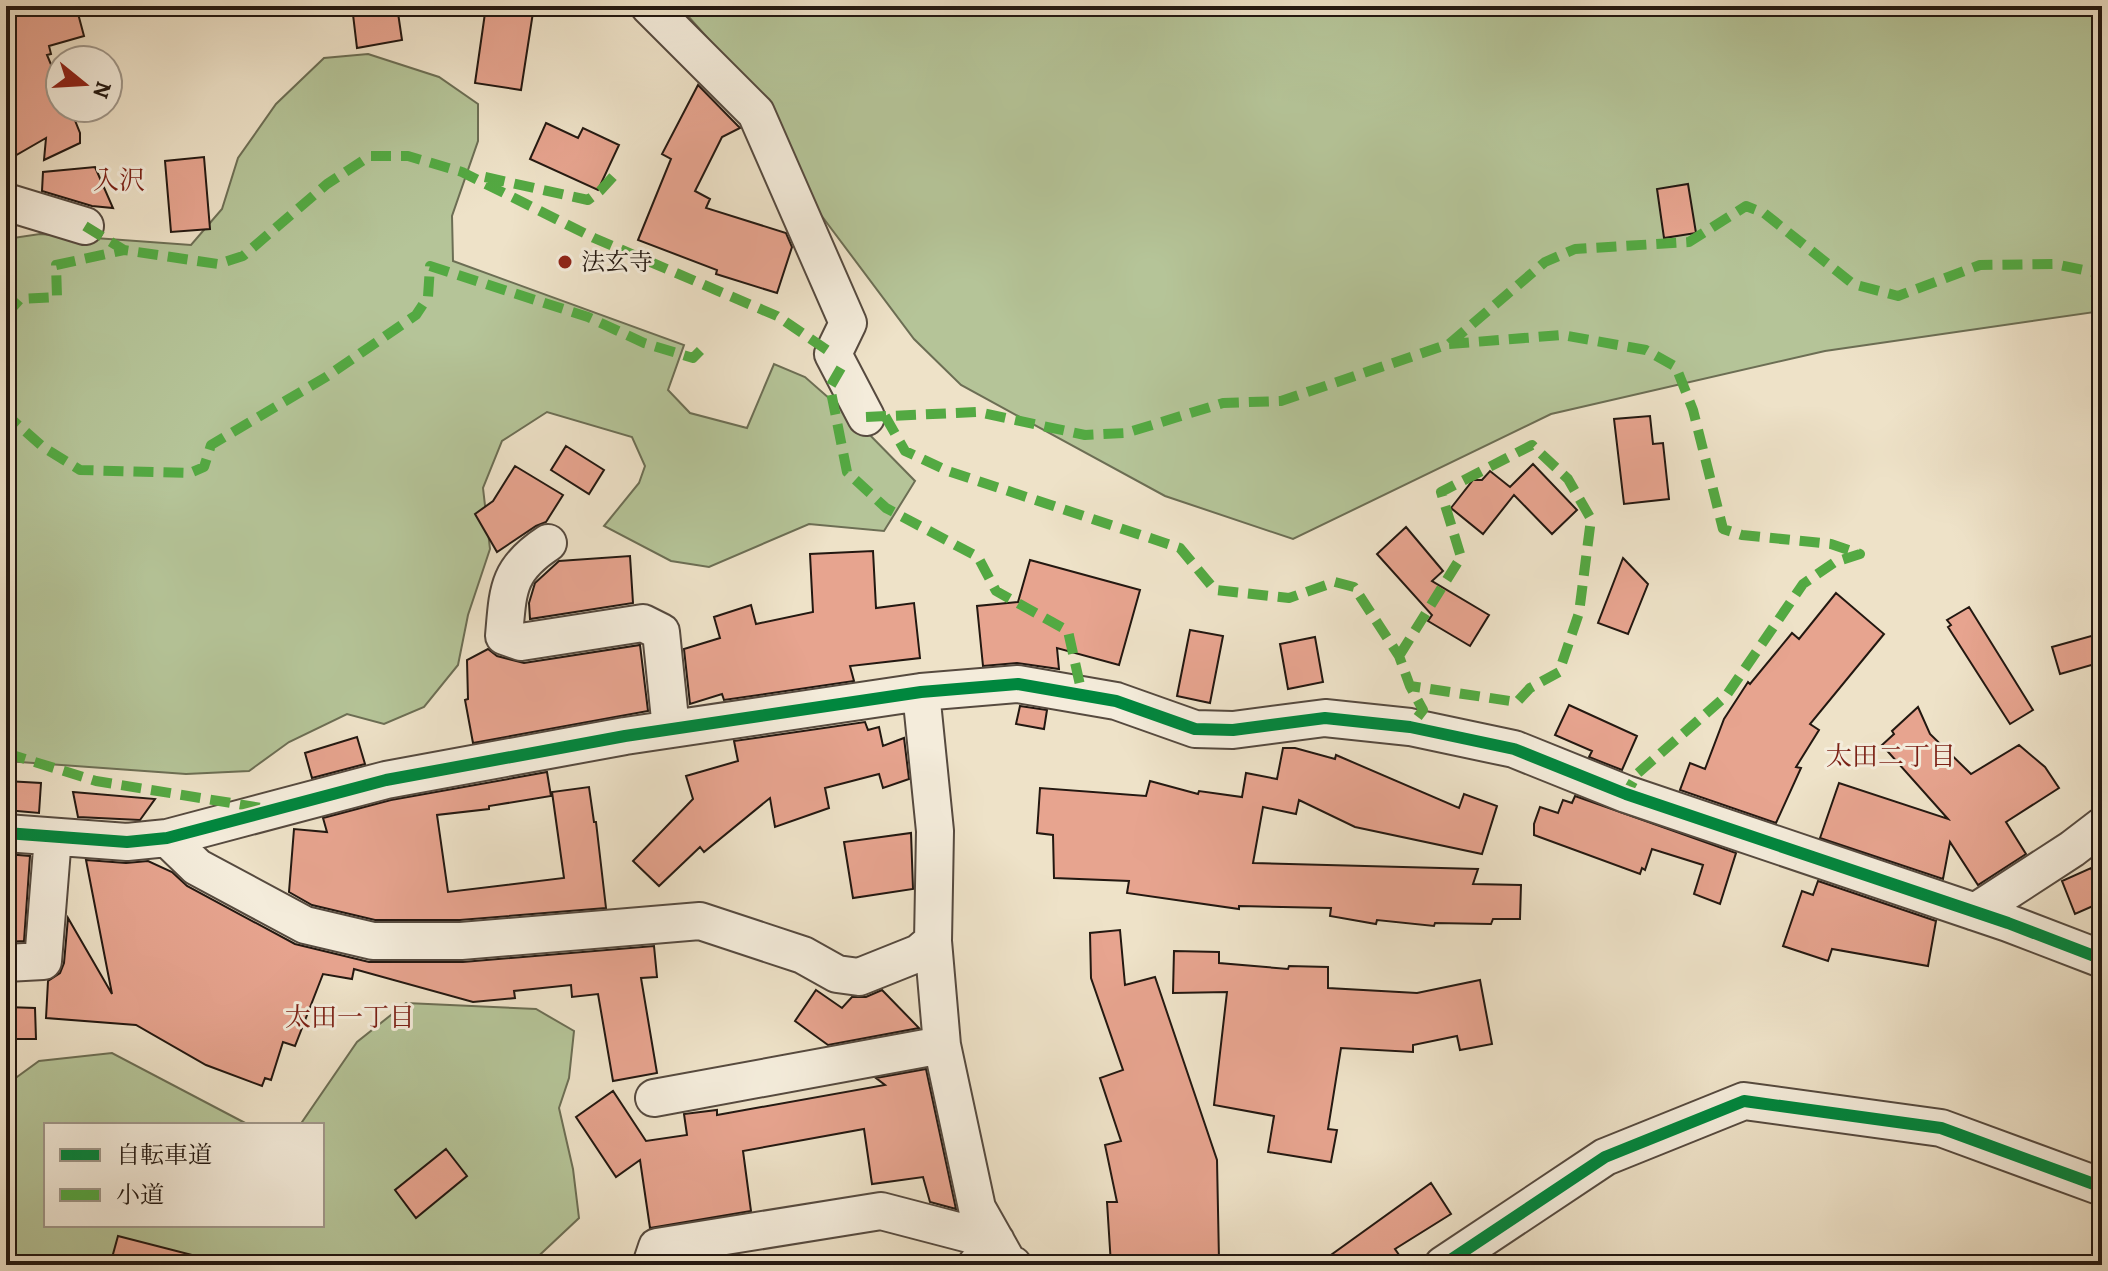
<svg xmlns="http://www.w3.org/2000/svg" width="2108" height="1271" font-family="Alegreya,'Noto Serif JP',serif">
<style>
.green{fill:#b5c498;stroke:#6c6e54;stroke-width:2}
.building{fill:#e7a48f;stroke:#231811;stroke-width:2}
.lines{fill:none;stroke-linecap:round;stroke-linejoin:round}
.street-casing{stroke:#564a3f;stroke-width:40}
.street{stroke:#f4ecdb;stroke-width:36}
.quiet{stroke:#53a942;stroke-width:10;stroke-dasharray:20 10;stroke-linecap:butt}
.cycleway-casing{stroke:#f4ecdb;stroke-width:17}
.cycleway{stroke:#00873e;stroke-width:12}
.poi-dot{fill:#8f2418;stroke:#f4ecdb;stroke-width:3}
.labels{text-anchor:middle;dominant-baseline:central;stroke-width:6;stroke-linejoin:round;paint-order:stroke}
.poi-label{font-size:24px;fill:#231811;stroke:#f4ecdb;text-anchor:start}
.neighbourhood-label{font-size:26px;fill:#7a1f14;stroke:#f4ecdb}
</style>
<rect width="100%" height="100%" fill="#eee2c8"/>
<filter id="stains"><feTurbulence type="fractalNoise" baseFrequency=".0025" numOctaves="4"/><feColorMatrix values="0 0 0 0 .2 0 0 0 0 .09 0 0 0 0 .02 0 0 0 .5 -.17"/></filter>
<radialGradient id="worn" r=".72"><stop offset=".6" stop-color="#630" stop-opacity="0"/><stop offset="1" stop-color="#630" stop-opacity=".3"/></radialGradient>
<!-- green -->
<path class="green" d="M 679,6 L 2102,6 L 2102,311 L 1825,351 L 1551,414 L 1293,539 L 1165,496 L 961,385 L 914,339 L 809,199 L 730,63 Z
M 368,54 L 439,77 L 478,104 L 478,141 L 452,216 L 453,261 L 684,345 L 668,390 L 690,413 L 747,428 L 774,364 L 805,377 L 863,428 L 915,481 L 884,531 L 809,524 L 709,567 L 671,561 L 604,526 L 639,483 L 645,466 L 632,437 L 547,412 L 502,441 L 483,488 L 490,549 L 468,615 L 458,665 L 424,707 L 384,724 L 347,714 L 289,742 L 249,771 L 186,774 L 6,761 L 6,239 L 40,234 L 191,245 L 222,209 L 238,158 L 276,104 L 324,58 Z
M 406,1003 L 536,1009 L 574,1031 L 569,1078 L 559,1108 L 573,1169 L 579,1218 L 529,1265 L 6,1265 L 6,1085 L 39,1061 L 112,1053 L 249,1125 L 46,1125 L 46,1225 L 322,1225 L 322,1125 L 300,1125 L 357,1042 Z"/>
<!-- building -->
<path class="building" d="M 6,6 L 76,6 L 84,36 L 49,46 L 51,54 L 47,55 L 60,86 L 60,108 L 70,108 L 80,133 L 80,143 L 44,160 L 46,138 L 6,161 Z
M 352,6 L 397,6 L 402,40 L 357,48 Z
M 486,6 L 534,6 L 521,90 L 475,83 Z
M 698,85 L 740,128 L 722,137 L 695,191 L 710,199 L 706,208 L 786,233 L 792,247 L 777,293 L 716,274 L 717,270 L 638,240 L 671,159 L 662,154 Z
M 546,123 L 578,138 L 583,128 L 619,145 L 598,190 L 530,159 Z
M 204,157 L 210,229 L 171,232 L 165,161 Z
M 95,167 L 113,208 L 92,206 L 42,191 L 43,172 Z
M 1688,184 L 1696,233 L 1664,238 L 1657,189 Z
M 1650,416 L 1653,444 L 1663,443 L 1669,499 L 1624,504 L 1614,419 Z
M 566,446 L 604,470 L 589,494 L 551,470 Z
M 1533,464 L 1577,510 L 1552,534 L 1514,495 L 1483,534 L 1451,508 L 1473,480 L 1482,480 L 1490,471 L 1510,487 Z
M 515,466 L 563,495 L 546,522 L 536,526 L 497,552 L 475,514 L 493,501 Z
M 1406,527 L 1443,571 L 1432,581 L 1489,615 L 1470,646 L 1428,621 L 1432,615 L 1377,554 Z
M 873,551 L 876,608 L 914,603 L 920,658 L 850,666 L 854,681 L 724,700 L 722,694 L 690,704 L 684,649 L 720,638 L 714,617 L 751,605 L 756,624 L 813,612 L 810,554 Z
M 630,556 L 633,603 L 530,619 L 529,603 L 535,583 L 559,561 Z
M 1623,558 L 1648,584 L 1628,634 L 1598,623 Z
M 1030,560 L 1140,590 L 1119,665 L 1057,648 L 1059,669 L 1017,663 L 983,666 L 977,606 L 1018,602 Z
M 1836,593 L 1884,634 L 1810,724 L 1819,730 L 1796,767 L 1801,768 L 1776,823 L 1680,790 L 1690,763 L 1705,769 L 1724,719 L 1748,682 L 1750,684 L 1792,633 L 1799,639 Z
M 1969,607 L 2033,710 L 2010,724 L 1948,627 L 1951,625 L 1947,620 Z
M 1190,630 L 1223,636 L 1210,703 L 1177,696 Z
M 2102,633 L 2102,662 L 2060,674 L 2052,647 Z
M 1315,637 L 1323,682 L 1288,689 L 1280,644 Z
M 640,645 L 648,711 L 473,743 L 465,700 L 468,699 L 467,660 L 488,649 L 497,656 L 524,663 Z
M 1569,705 L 1637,736 L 1622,770 L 1589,757 L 1592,751 L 1555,735 Z
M 1020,706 L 1047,710 L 1044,729 L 1016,724 Z
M 1918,707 L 1930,734 L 1971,774 L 2019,745 L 2045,767 L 2059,788 L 2006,822 L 2026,854 L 1978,885 L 1950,842 L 1943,879 L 1820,838 L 1839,783 L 1948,819 L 1882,745 L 1894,734 L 1892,731 Z
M 865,722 L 868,730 L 879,727 L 883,746 L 904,738 L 909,779 L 883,788 L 879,774 L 825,788 L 829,808 L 775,827 L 770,798 L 704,852 L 700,847 L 659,886 L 633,861 L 693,799 L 686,776 L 738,761 L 734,741 Z
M 357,737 L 365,764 L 312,778 L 305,753 Z
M 1283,748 L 1295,748 L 1335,759 L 1336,755 L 1459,808 L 1464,794 L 1497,806 L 1482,854 L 1355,827 L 1299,800 L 1296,814 L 1263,807 L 1253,863 L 1478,869 L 1473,884 L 1521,885 L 1520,919 L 1493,919 L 1491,924 L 1435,923 L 1434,926 L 1377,920 L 1376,924 L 1330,916 L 1331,908 L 1239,906 L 1239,909 L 1127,893 L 1129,881 L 1054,878 L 1053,835 L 1037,833 L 1040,788 L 1146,796 L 1150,781 L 1198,794 L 1199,791 L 1242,797 L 1246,773 L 1277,779 Z
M 547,772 L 551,796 L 489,806 L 489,809 L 437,815 L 448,892 L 564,878 L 552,792 L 589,787 L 594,822 L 596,822 L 606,908 L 460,920 L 375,920 L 312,905 L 289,892 L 294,829 L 327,832 L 323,818 L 391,800 Z
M 6,781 L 41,783 L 39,813 L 6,810 Z
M 73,792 L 155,799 L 140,820 L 78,817 Z
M 1575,796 L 1736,853 L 1720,904 L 1694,894 L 1703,865 L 1652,849 L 1645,870 L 1642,868 L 1640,874 L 1534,835 L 1534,824 L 1540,807 L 1558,813 L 1563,800 L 1572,803 Z
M 911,833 L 913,889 L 853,898 L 844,842 Z
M 6,854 L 30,856 L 24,941 L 6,942 Z
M 86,860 L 126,863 L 148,861 L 172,872 L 187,886 L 295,944 L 369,962 L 463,962 L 654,946 L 657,977 L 641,978 L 657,1073 L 613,1081 L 598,994 L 572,997 L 571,985 L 514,991 L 515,998 L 473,1002 L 354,969 L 352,979 L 323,974 L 295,1046 L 283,1042 L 271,1080 L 265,1078 L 262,1086 L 206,1065 L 136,1025 L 46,1018 L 48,981 L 60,973 L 64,963 L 68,918 L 112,994 Z
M 2091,868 L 2095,879 L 2102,876 L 2102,902 L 2075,914 L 2062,881 Z
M 1818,881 L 1936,921 L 1928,966 L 1832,949 L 1828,961 L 1783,946 L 1802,891 L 1813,895 Z
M 1120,930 L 1125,985 L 1155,977 L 1217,1160 L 1219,1260 L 1111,1265 L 1107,1202 L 1117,1202 L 1105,1145 L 1121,1141 L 1100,1078 L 1123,1070 L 1091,978 L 1090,933 Z
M 1174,951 L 1219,952 L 1219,963 L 1288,969 L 1289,966 L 1328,967 L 1328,988 L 1417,993 L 1480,980 L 1492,1044 L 1460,1050 L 1457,1036 L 1413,1045 L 1413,1052 L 1341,1048 L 1328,1129 L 1337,1130 L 1331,1162 L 1268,1152 L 1274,1116 L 1214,1105 L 1227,992 L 1173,993 Z
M 816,990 L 842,1008 L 852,997 L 866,997 L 882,990 L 919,1028 L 828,1045 L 795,1021 Z
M 6,1007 L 35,1008 L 36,1039 L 6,1039 Z
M 926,1069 L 956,1209 L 930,1202 L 923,1177 L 872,1184 L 864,1129 L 743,1151 L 751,1211 L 650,1228 L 640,1160 L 616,1177 L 576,1117 L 613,1091 L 646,1141 L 687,1135 L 684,1114 L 717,1110 L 717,1115 L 885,1085 L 876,1078 Z
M 446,1149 L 467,1176 L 416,1218 L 395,1190 Z
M 1431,1183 L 1451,1214 L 1395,1249 L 1406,1265 L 1317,1265 Z
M 118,1236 L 196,1256 L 195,1265 L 110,1265 Z"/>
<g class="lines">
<!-- street casing -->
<g class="street-casing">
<path id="street" d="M 649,6 L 756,113 L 848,323 L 833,354 L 866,417
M 6,202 L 85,226
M 548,543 C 507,570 508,590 504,636 L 521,642 L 643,623 L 661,632 L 671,729
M 921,692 L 935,831 L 933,941 L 942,1045 L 977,1208 L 1008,1263 L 1013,1265
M 6,833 L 127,842 L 167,838 L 386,780 L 625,736 L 921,692 L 1018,684 L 1116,701 L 1195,729 L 1233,730 L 1325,718 L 1410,727 L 1514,749 L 1626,794 L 2008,923 L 2102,959
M 167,838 L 197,867 L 305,925 L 373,941 L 461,941 L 700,921 L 803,955 L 837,974 L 859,977 L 919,953 L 933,941
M 1975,912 L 2072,849 L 2102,826
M 6,963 L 43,961 L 53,837
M 654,1098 L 942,1045
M 651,1265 L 657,1247 L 881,1211 L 996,1241 L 976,1265
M 1443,1265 L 1605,1157 L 1744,1101 L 1941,1128 L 2102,1187"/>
</g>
<!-- street -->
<use href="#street" class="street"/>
<!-- quiet -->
<path class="quiet" d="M 485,177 L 588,200 L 600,191 L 618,171
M 85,226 L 124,250 L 218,264 L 243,256 L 327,184 L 370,156 L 408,156 L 462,172 L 594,238 L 777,316 L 833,354
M 6,315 L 20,299 L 57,297 L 56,265 L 124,250
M 1449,344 L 1562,335 L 1646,350 L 1676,367 L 1693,410 L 1723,529 L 1742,535 L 1831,544 L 1860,554 L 1835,562 L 1803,584 L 1726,696 L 1638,773 L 1626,794
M 841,368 L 830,387 L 847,472 L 886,508 L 978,557 L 996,591 L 1068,631 L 1082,694
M 6,410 L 9,417 L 43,447 L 80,470 L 190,473 L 204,467 L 211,445 L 326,377 L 416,315 L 428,297 L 430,266 L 588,317 L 644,343 L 693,358 L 701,350
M 885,416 L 905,451 L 948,471 L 1180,548 L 1215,590 L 1289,598 L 1335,582 L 1354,587 L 1399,656 L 1410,686 L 1423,710 L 1410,727
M 866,417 L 978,412 L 1085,435 L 1126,433 L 1223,403 L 1281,401 L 1449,344 L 1545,262 L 1575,249 L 1689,242 L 1746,206 L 1764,213 L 1853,284 L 1898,296 L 1980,265 L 2055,264 L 2102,274
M 1399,656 L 1461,557 L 1441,492 L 1532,445 L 1568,479 L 1591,519 L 1579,613 L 1559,672 L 1530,688 L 1517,702 L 1410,686
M 6,753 L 96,781 L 262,808"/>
<!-- cycleway casing -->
<g class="cycleway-casing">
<path id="cycleway" d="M 6,833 L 127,842 L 167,838 L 386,780 L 625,736 L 921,692 L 1018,684 L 1116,701 L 1195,729 L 1233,730 L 1325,718 L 1410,727 L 1514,749 L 1626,794 L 2008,923 L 2102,959
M 1443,1265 L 1605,1157 L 1744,1101 L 1941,1128 L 2102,1187"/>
</g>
<!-- cycleway -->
<use href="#cycleway" class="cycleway"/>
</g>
<!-- markers -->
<circle class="poi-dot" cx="565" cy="262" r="8"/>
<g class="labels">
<!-- poi labels -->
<g class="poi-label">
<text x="581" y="262">法玄寺</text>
</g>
<!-- neighbourhood labels -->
<g class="neighbourhood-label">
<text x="119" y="180">入沢</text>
<text x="1891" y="756">太田二丁目</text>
<text x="350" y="1017">太田一丁目</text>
</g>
</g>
<!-- margin -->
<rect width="2108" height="1271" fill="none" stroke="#eee2c8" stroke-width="32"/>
<rect x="8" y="8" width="2092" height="1255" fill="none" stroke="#231811" stroke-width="4"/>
<rect x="16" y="16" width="2076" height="1239" fill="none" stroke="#231811" stroke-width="2"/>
<!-- legend -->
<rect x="44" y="1123" width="280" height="104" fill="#f4ecdb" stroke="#a0978a" stroke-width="2"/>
<rect x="60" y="1149" width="40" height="12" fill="#00873e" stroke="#a0978a" stroke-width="2"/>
<text x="116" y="1163" font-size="24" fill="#231811">自転車道</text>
<rect x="60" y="1189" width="40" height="12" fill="#53a942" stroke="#a0978a" stroke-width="2"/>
<text x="116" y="1203" font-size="24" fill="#231811">小道</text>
<!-- north arrow -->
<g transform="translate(84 84) rotate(108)"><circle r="38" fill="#f4ecdb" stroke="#a0978a" stroke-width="2"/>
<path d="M0-6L14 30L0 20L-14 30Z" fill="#8f2418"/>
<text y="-12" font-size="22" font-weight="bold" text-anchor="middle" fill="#231811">N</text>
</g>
<rect width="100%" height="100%" filter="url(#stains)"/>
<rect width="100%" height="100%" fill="url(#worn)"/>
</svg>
